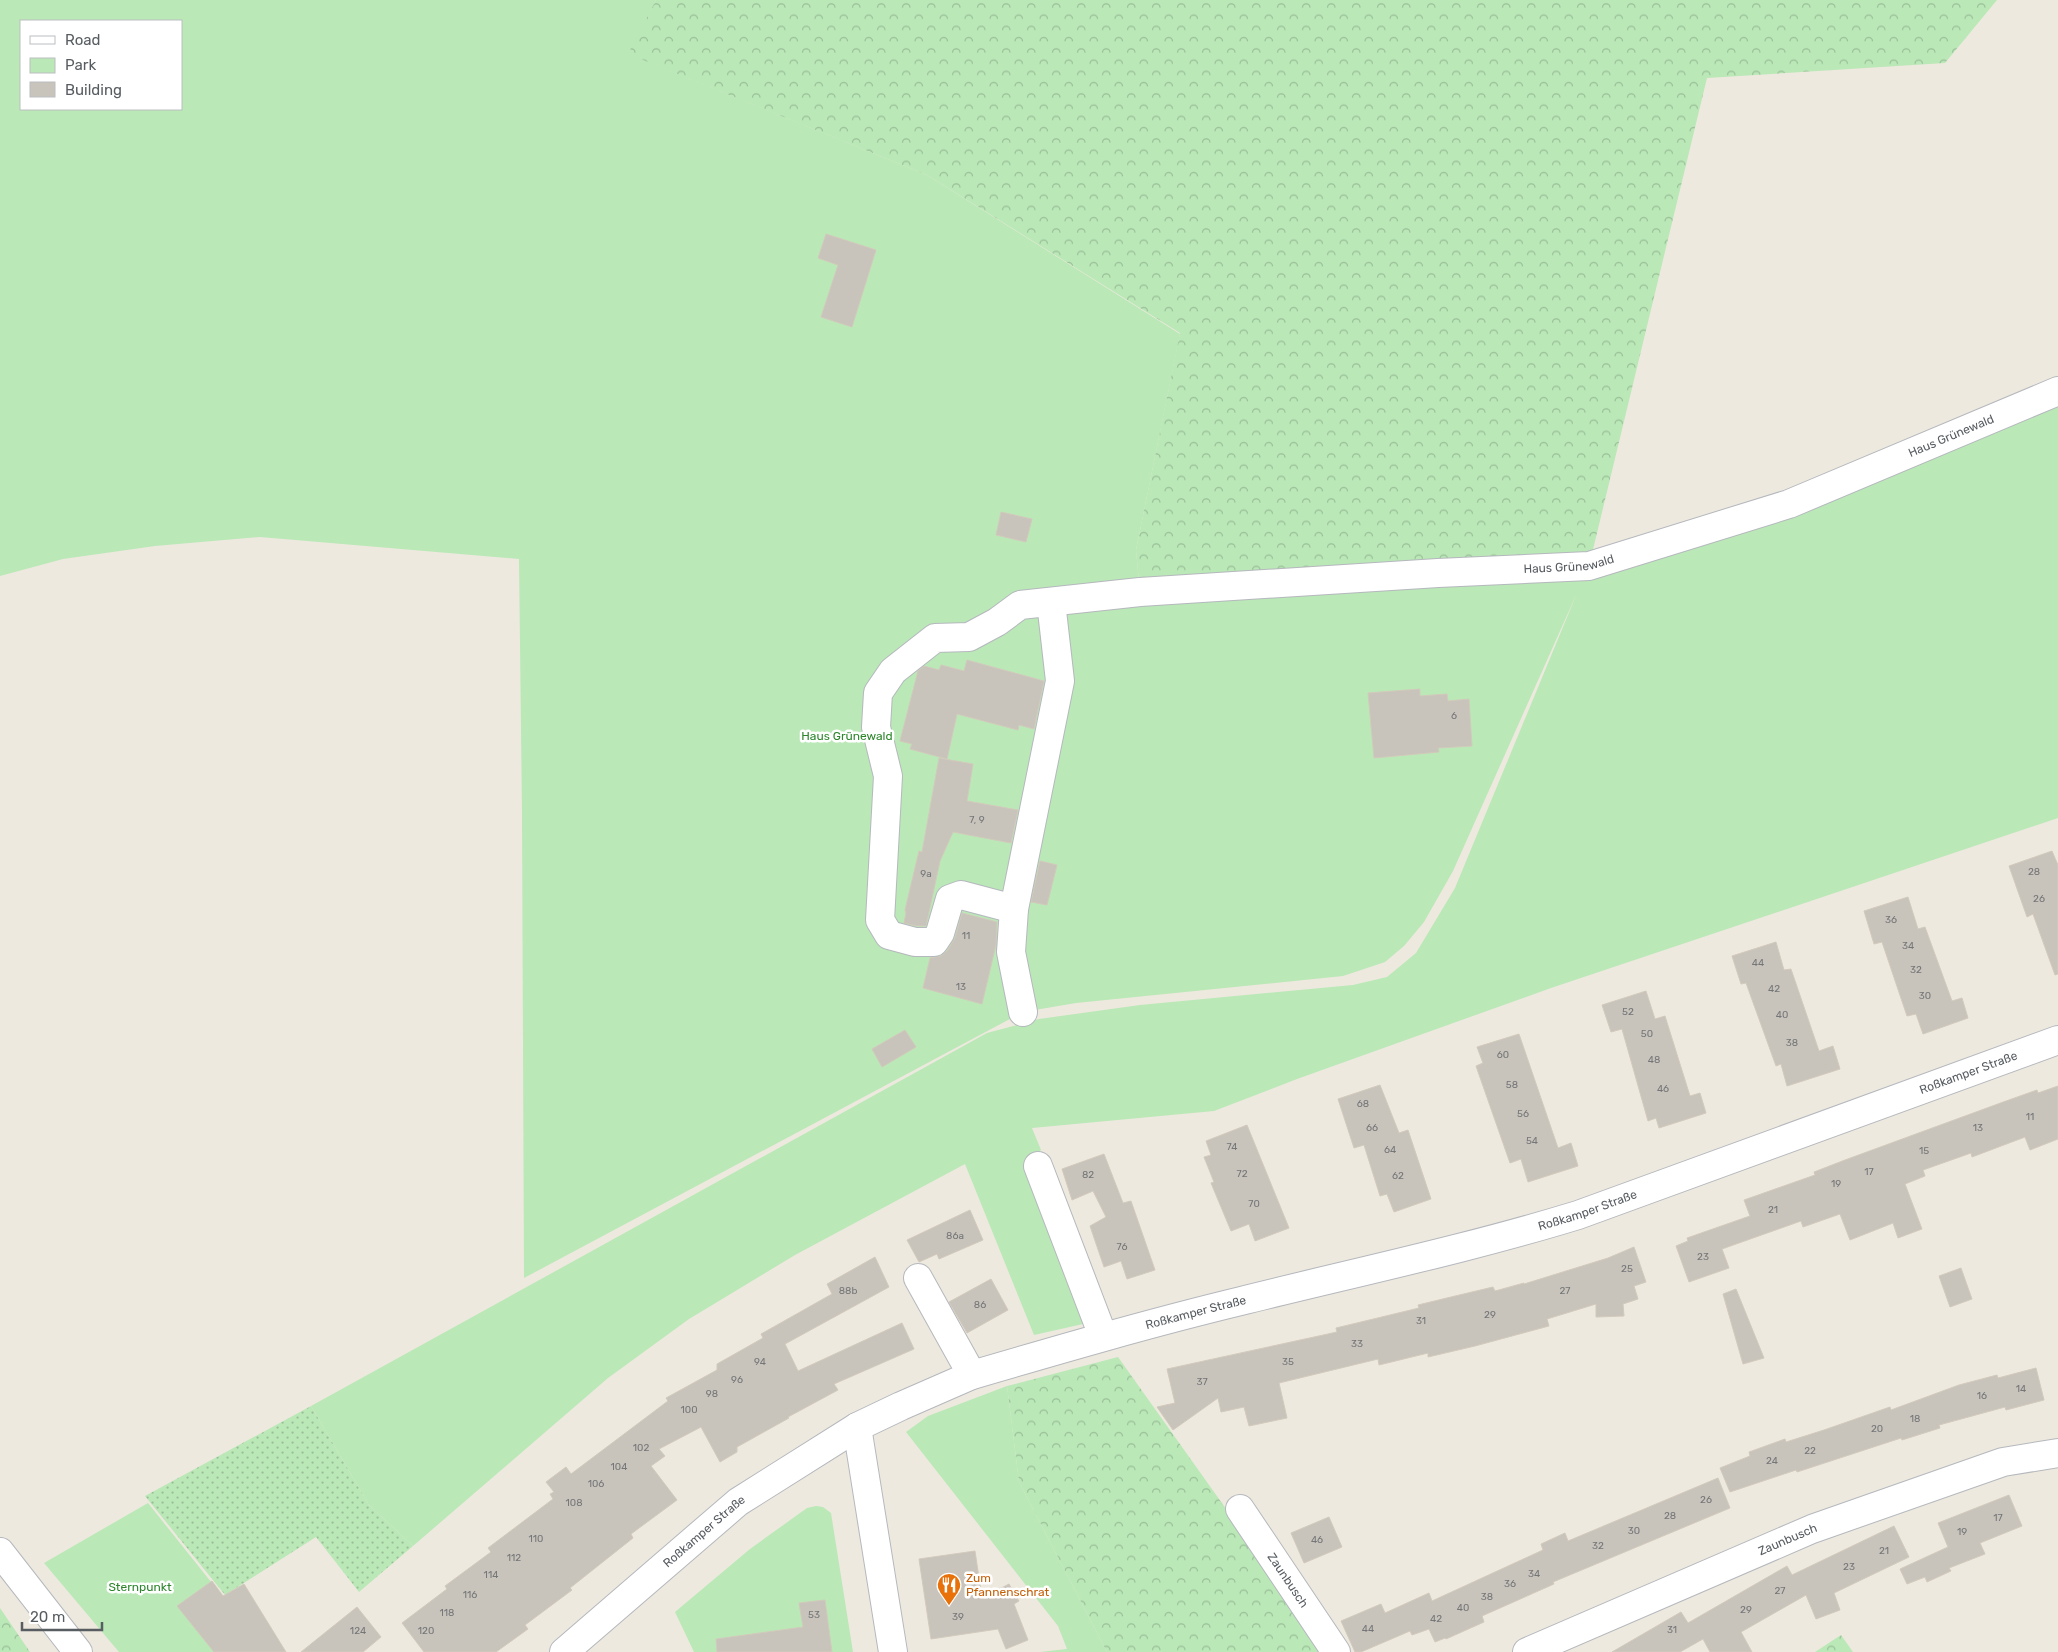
<svg xmlns="http://www.w3.org/2000/svg" width="2058" height="1652" font-family="Rubik,sans-serif">
<style>
.green{fill:#bae8b7;fill-rule:evenodd}
.forest{fill:url(#forest-crowns)}
.garden{fill:url(#garden-dots)}
.building{fill:#c8c3bb;stroke:#d2cabc}
.lines{fill:none;stroke-linecap:round;stroke-linejoin:round}
.minor-casing{stroke:#b5b8bd;stroke-width:30}
.minor{stroke:#fff;stroke-width:28}
.labels{text-anchor:middle;dominant-baseline:central;stroke-width:5;stroke-linejoin:round;paint-order:stroke}
.number-label{font-size:10px;fill:#747678}
.street-label{font-size:12px;fill:#585d62;stroke:#fff}
.park-label{font-size:12px;fill:#2d862c;stroke:#fff}
.food-label{font-size:12px;fill:#c56008;stroke:#fff;text-anchor:start}
</style>
<defs>
<pattern id="forest-crowns" width="20" height="18" patternUnits="userSpaceOnUse" patternTransform="scale(1.25)"><rect width="20" height="18" fill="#bae8b7"/><path d="M2 6a3 3 0 1 1 6 0M12 15a3 3 0 1 1 6 0" fill="none" stroke="#9abf98"/></pattern>
<pattern id="garden-dots" width="8" height="8" patternUnits="userSpaceOnUse" patternTransform="scale(1.25)"><rect width="8" height="8" fill="#bae8b7"/><path d="M2 2h.1M6 6h.1" fill="none" stroke="#9abf98" stroke-width="1.8" stroke-linecap="round"/></pattern>
</defs>
<rect width="100%" height="100%" fill="#ede9de"/>
<!-- green -->
<path class="green" d="M 0,0 L 656,0 L 629,54 L 927,175 L 1180,334 L 1136,550 L 1140,592 L 1589,566 L 2058,391 L 2058,818 L 1551,988 L 1297,1079 L 1214,1111 L 1032,1128 L 1041,1150 L 1028,1161 L 1092,1322 L 1034,1335 L 965,1164 L 795,1255 L 689,1319 L 608,1378 L 413,1546 L 369,1505 L 311,1406 L 987,1033 L 1039,1019 L 1140,1005 L 1353,985 L 1387,977 L 1416,953 L 1455,888 L 1577,593 L 1453,871 L 1424,922 L 1404,946 L 1385,962 L 1343,976 L 1076,1003 L 1023,1012 L 524,1278 L 522,812 L 519,559 L 260,537 L 155,546 L 63,559 L 0,576 ZM 21,21 L 181,21 L 181,109 L 21,109 Z
M 1007,1386 L 1019,1482 L 1107,1652 L 1040,1652 L 1067,1649 L 1058,1626 L 906,1432 L 928,1416 Z
M 148,1503 L 267,1652 L 119,1652 L 44,1563 Z
M 816,1506 L 823,1507 L 831,1513 L 853,1652 L 694,1652 L 675,1612 L 750,1549 L 807,1508 Z"/>
<!-- forest -->
<path class="forest" d="M 656,0 L 1997,0 L 1945,63 L 1707,78 L 1589,566 L 1140,592 L 1136,550 L 1180,333 L 927,175 L 628,54 Z
M 1118,1357 L 1320,1641 L 1326,1652 L 1107,1652 L 1019,1482 L 1007,1386 Z
M 0,1608 L 30,1652 L 0,1652 Z
M 1841,1635 L 1853,1652 L 1815,1652 Z"/>
<!-- garden -->
<path class="garden" d="M 311,1406 L 369,1505 L 413,1546 L 359,1592 L 316,1537 L 225,1595 L 145,1496 Z"/>
<!-- building -->
<path class="building" d="M 826,234 L 876,250 L 852,327 L 821,317 L 838,265 L 818,258 Z
M 1001,512 L 1032,519 L 1026,542 L 996,535 Z
M 967,660 L 1044,681 L 1034,729 L 1019,725 L 1018,730 L 957,714 L 947,759 L 910,749 L 912,744 L 900,741 L 918,671 L 924,666 L 939,670 L 941,665 L 964,671 Z
M 1420,689 L 1420,696 L 1447,694 L 1448,701 L 1469,699 L 1472,746 L 1438,748 L 1439,752 L 1374,758 L 1368,693 Z
M 939,758 L 973,764 L 967,801 L 1018,810 L 1011,843 L 953,832 L 940,861 L 926,926 L 917,926 L 904,923 L 906,913 L 905,910 L 919,851 L 922,852 Z
M 2052,851 L 2058,865 L 2058,974 L 2055,975 L 2033,914 L 2027,917 L 2009,866 Z
M 1040,861 L 1057,865 L 1047,905 L 1031,902 Z
M 1908,897 L 1918,929 L 1925,927 L 1952,1001 L 1962,998 L 1968,1018 L 1923,1034 L 1916,1014 L 1907,1016 L 1882,942 L 1874,944 L 1864,911 Z
M 962,913 L 997,922 L 996,945 L 982,1004 L 923,988 L 930,958 L 941,956 L 947,951 L 955,938 Z
M 1776,942 L 1784,970 L 1791,969 L 1819,1051 L 1833,1046 L 1840,1069 L 1787,1086 L 1781,1064 L 1776,1066 L 1746,983 L 1741,984 L 1732,956 Z
M 1646,991 L 1655,1019 L 1665,1016 L 1690,1096 L 1700,1093 L 1706,1113 L 1659,1128 L 1656,1118 L 1648,1121 L 1622,1029 L 1611,1032 L 1602,1005 Z
M 905,1030 L 916,1047 L 882,1067 L 872,1049 Z
M 1519,1034 L 1558,1148 L 1571,1143 L 1578,1166 L 1528,1182 L 1521,1159 L 1510,1163 L 1476,1066 L 1483,1063 L 1477,1047 Z
M 1380,1085 L 1399,1133 L 1408,1130 L 1431,1199 L 1394,1212 L 1387,1194 L 1380,1196 L 1364,1145 L 1354,1148 L 1338,1099 Z
M 2058,1086 L 2058,1139 L 2030,1150 L 2025,1137 L 1972,1157 L 1971,1153 L 1923,1170 L 1925,1176 L 1905,1184 L 1922,1229 L 1898,1238 L 1893,1223 L 1850,1240 L 1840,1214 L 1803,1227 L 1801,1221 L 1722,1249 L 1729,1268 L 1689,1282 L 1676,1246 L 1688,1241 L 1687,1238 L 1750,1216 L 1744,1200 L 1815,1175 L 1814,1172 L 1845,1160 L 2006,1101 L 2037,1090 L 2038,1093 Z
M 1247,1125 L 1289,1228 L 1255,1241 L 1249,1224 L 1231,1231 L 1211,1183 L 1214,1182 L 1204,1157 L 1211,1155 L 1206,1141 Z
M 1104,1154 L 1123,1203 L 1131,1201 L 1155,1270 L 1127,1279 L 1121,1261 L 1104,1267 L 1090,1226 L 1106,1217 L 1093,1191 L 1072,1200 L 1062,1169 Z
M 970,1210 L 983,1240 L 939,1259 L 937,1254 L 919,1262 L 907,1240 Z
M 1634,1247 L 1646,1282 L 1634,1286 L 1638,1299 L 1623,1304 L 1624,1316 L 1596,1317 L 1596,1304 L 1547,1319 L 1549,1326 L 1475,1346 L 1428,1357 L 1428,1353 L 1379,1365 L 1378,1359 L 1279,1383 L 1287,1418 L 1249,1426 L 1244,1407 L 1221,1412 L 1218,1398 L 1173,1430 L 1157,1407 L 1175,1403 L 1167,1369 L 1337,1332 L 1336,1328 L 1419,1308 L 1418,1305 L 1451,1297 L 1493,1287 L 1495,1291 L 1524,1283 L 1524,1284 L 1608,1258 Z
M 875,1257 L 889,1287 L 785,1344 L 798,1371 L 902,1323 L 914,1349 L 834,1384 L 838,1390 L 788,1417 L 789,1418 L 737,1447 L 737,1452 L 720,1462 L 701,1427 L 659,1449 L 665,1456 L 651,1466 L 677,1500 L 631,1534 L 633,1538 L 570,1588 L 572,1590 L 525,1625 L 528,1629 L 496,1652 L 424,1652 L 402,1623 L 447,1589 L 445,1586 L 491,1552 L 488,1548 L 553,1499 L 550,1494 L 554,1492 L 546,1482 L 566,1467 L 571,1474 L 668,1401 L 666,1398 L 717,1370 L 717,1364 L 763,1338 L 761,1334 L 832,1294 L 827,1284 Z
M 1961,1268 L 1972,1299 L 1950,1307 L 1939,1276 Z
M 991,1279 L 1008,1310 L 967,1333 L 949,1302 Z
M 1736,1289 L 1764,1358 L 1743,1364 L 1723,1294 Z
M 2036,1368 L 2044,1400 L 2006,1410 L 2005,1407 L 1939,1425 L 1940,1428 L 1902,1440 L 1901,1438 L 1797,1472 L 1796,1470 L 1730,1492 L 1720,1468 L 1750,1456 L 1749,1452 L 1785,1439 L 1786,1442 L 1824,1430 L 1890,1407 L 1891,1410 L 1959,1385 L 1997,1375 L 1998,1378 Z
M 1718,1478 L 1730,1508 L 1553,1582 L 1554,1584 L 1482,1616 L 1484,1622 L 1446,1639 L 1445,1638 L 1435,1642 L 1429,1629 L 1412,1635 L 1410,1631 L 1361,1652 L 1355,1652 L 1341,1621 L 1381,1604 L 1385,1613 L 1429,1593 L 1432,1601 L 1543,1550 L 1541,1544 L 1565,1533 L 1568,1541 Z
M 2009,1495 L 2022,1526 L 1980,1543 L 1985,1554 L 1949,1568 L 1951,1571 L 1927,1582 L 1925,1577 L 1907,1584 L 1900,1569 L 1948,1547 L 1938,1523 Z
M 1329,1517 L 1342,1547 L 1304,1563 L 1291,1533 Z
M 1894,1526 L 1909,1557 L 1834,1593 L 1840,1610 L 1816,1619 L 1806,1595 L 1741,1632 L 1752,1652 L 1710,1652 L 1703,1639 L 1680,1652 L 1612,1652 L 1681,1612 L 1688,1623 L 1787,1566 L 1792,1575 Z
M 975,1551 L 982,1598 L 1009,1584 L 1019,1601 L 1014,1604 L 1028,1640 L 1006,1649 L 998,1629 L 931,1639 L 919,1559 Z
M 212,1581 L 223,1596 L 244,1584 L 286,1652 L 214,1652 L 177,1606 Z
M 825,1600 L 832,1652 L 717,1652 L 716,1639 L 803,1627 L 799,1603 Z
M 357,1607 L 381,1637 L 363,1652 L 301,1652 Z"/>
<g class="lines">
<!-- minor casing -->
<g class="minor-casing">
<g id="minor">
<path id="s1" d="M 1014,909 L 961,895 L 950,899 L 940,933 L 934,942 L 915,942 L 889,935 L 880,920 L 888,776 L 876,727 L 878,693 L 893,671 L 935,638 L 969,637 L 997,622 L 1020,605 L 1140,592 L 1438,573 L 1589,566 L 1789,504 L 2058,391"/>
<path d="M 1023,1012 L 1011,952 L 1014,909 L 1060,681 L 1051,602"/>
<path d="M 1038,1166 L 1103,1336"/>
<path d="M 918,1278 L 972,1375"/>
<path d="M 857,1427 L 893,1652"/>
<path id="s2" d="M 1240,1509 L 1336,1652"/>
<path d="M 0,1552 L 78,1652"/>
<path id="s3" d="M 564,1652 L 738,1502 L 857,1427 L 901,1406 L 972,1375 C 1061,1349 1150,1323 1241,1301 C 1353,1273 1467,1249 1578,1215 L 2058,1040"/>
<path id="s4" d="M 1527,1652 L 1812,1529 L 2003,1462 L 2058,1453"/>
</g>
</g>
<!-- minor -->
<use href="#minor" class="minor"/>
</g>
<!-- icons -->
<defs>
<g id="restaurant-pin" transform="scale(1.25)"><path d="M0 17L-7.5 6A9.5 9.5 0 1 1 7.5 6Z" fill="#e8710a" stroke="#fff"/><path d="M-5-6h1v4h1v-4h1v4h1v-4h1v5L-1.5 .5V6h-2V.5L-5-1ZM5-6V6H3V1.5H1.5Q1.5-4 5-6Z" fill="#fff"/></g>
</defs>
<g fill-rule="evenodd">
<use href="#restaurant-pin" x="949" y="1585"/>
</g>
<g class="labels">
<!-- number labels -->
<g class="number-label">
<text x="1454" y="716">6</text>
<text x="977" y="820">7, 9</text>
<text x="2034" y="872">28</text>
<text x="926" y="874">9a</text>
<text x="2039" y="899">26</text>
<text x="1891" y="920">36</text>
<text x="966" y="936">11</text>
<text x="1908" y="946">34</text>
<text x="1758" y="963">44</text>
<text x="1916" y="970">32</text>
<text x="961" y="987">13</text>
<text x="1774" y="989">42</text>
<text x="1925" y="996">30</text>
<text x="1628" y="1012">52</text>
<text x="1782" y="1015">40</text>
<text x="1647" y="1034">50</text>
<text x="1792" y="1043">38</text>
<text x="1503" y="1055">60</text>
<text x="1654" y="1060">48</text>
<text x="1512" y="1085">58</text>
<text x="1663" y="1089">46</text>
<text x="1363" y="1104">68</text>
<text x="1523" y="1114">56</text>
<text x="2030" y="1117">11</text>
<text x="1372" y="1128">66</text>
<text x="1978" y="1128">13</text>
<text x="1532" y="1141">54</text>
<text x="1232" y="1147">74</text>
<text x="1390" y="1150">64</text>
<text x="1924" y="1151">15</text>
<text x="1869" y="1172">17</text>
<text x="1242" y="1174">72</text>
<text x="1088" y="1175">82</text>
<text x="1398" y="1176">62</text>
<text x="1836" y="1184">19</text>
<text x="1254" y="1204">70</text>
<text x="1773" y="1210">21</text>
<text x="955" y="1236">86a</text>
<text x="1122" y="1247">76</text>
<text x="1703" y="1257">23</text>
<text x="1627" y="1269">25</text>
<text x="848" y="1291">88b</text>
<text x="1565" y="1291">27</text>
<text x="980" y="1305">86</text>
<text x="1490" y="1315">29</text>
<text x="1421" y="1321">31</text>
<text x="1357" y="1344">33</text>
<text x="760" y="1362">94</text>
<text x="1288" y="1362">35</text>
<text x="737" y="1380">96</text>
<text x="1202" y="1382">37</text>
<text x="2021" y="1389">14</text>
<text x="712" y="1394">98</text>
<text x="1982" y="1396">16</text>
<text x="689" y="1410">100</text>
<text x="1915" y="1419">18</text>
<text x="1877" y="1429">20</text>
<text x="641" y="1448">102</text>
<text x="1810" y="1451">22</text>
<text x="1772" y="1461">24</text>
<text x="619" y="1467">104</text>
<text x="596" y="1484">106</text>
<text x="1706" y="1500">26</text>
<text x="574" y="1503">108</text>
<text x="1670" y="1516">28</text>
<text x="1998" y="1518">17</text>
<text x="1634" y="1531">30</text>
<text x="1962" y="1532">19</text>
<text x="536" y="1539">110</text>
<text x="1317" y="1540">46</text>
<text x="1598" y="1546">32</text>
<text x="1884" y="1551">21</text>
<text x="514" y="1558">112</text>
<text x="1849" y="1567">23</text>
<text x="1534" y="1574">34</text>
<text x="491" y="1575">114</text>
<text x="1510" y="1584">36</text>
<text x="1780" y="1591">27</text>
<text x="470" y="1595">116</text>
<text x="1487" y="1597">38</text>
<text x="1463" y="1608">40</text>
<text x="1746" y="1610">29</text>
<text x="447" y="1613">118</text>
<text x="814" y="1615">53</text>
<text x="958" y="1617">39</text>
<text x="1436" y="1619">42</text>
<text x="1368" y="1629">44</text>
<text x="1672" y="1630">31</text>
<text x="358" y="1631">124</text>
<text x="426" y="1631">120</text>
</g>
<!-- street labels -->
<g class="street-label">
<text stroke="none"><textPath href="#s1" startOffset="1535">Haus Grünewald</textPath></text>
<text stroke="none"><textPath href="#s1" startOffset="1130">Haus Grünewald</textPath></text>
<text stroke="none"><textPath href="#s3" startOffset="1539">Roßkamper Straße</textPath></text>
<text stroke="none"><textPath href="#s3" startOffset="1134">Roßkamper Straße</textPath></text>
<text stroke="none"><textPath href="#s3" startOffset="729">Roßkamper Straße</textPath></text>
<text stroke="none"><textPath href="#s3" startOffset="185">Roßkamper Straße</textPath></text>
<text stroke="none"><textPath href="#s4" startOffset="284">Zaunbusch</textPath></text>
<text stroke="none"><textPath href="#s2" startOffset="86">Zaunbusch</textPath></text>
</g>
<!-- park labels -->
<g class="park-label">
<text x="847" y="736">Haus Grünewald</text>
<text x="140" y="1587">Sternpunkt</text>
</g>
<!-- food labels -->
<g class="food-label">
<text x="966" y="1578">Zum<tspan x="966" dy="14">Pfannenschrat</tspan></text>
</g>
</g>
<!-- legend -->
<rect x="20" y="20" width="162" height="90" fill="#ffffff" stroke="#bcbec0"/>
<rect x="30" y="36" width="25" height="8" fill="#ffffff" stroke="#bcbec0"/>
<text x="65" y="45" font-size="15" fill="#585d62">Road</text>
<rect x="30" y="58" width="25" height="15" fill="#bae8b7" stroke="#bcbec0"/>
<text x="65" y="70" font-size="15" fill="#585d62">Park</text>
<rect x="30" y="82" width="25" height="15" fill="#c8c3bb" stroke="#bcbec0"/>
<text x="65" y="95" font-size="15" fill="#585d62">Building</text>
<!-- scale -->
<path d="M22 1622v8h80v-8" fill="none" stroke="#585d62" stroke-width="2.5"/>
<text x="30" y="1622" font-size="15" fill="#585d62" stroke="#ffffff" stroke-width="4" paint-order="stroke">20 m</text>
</svg>
